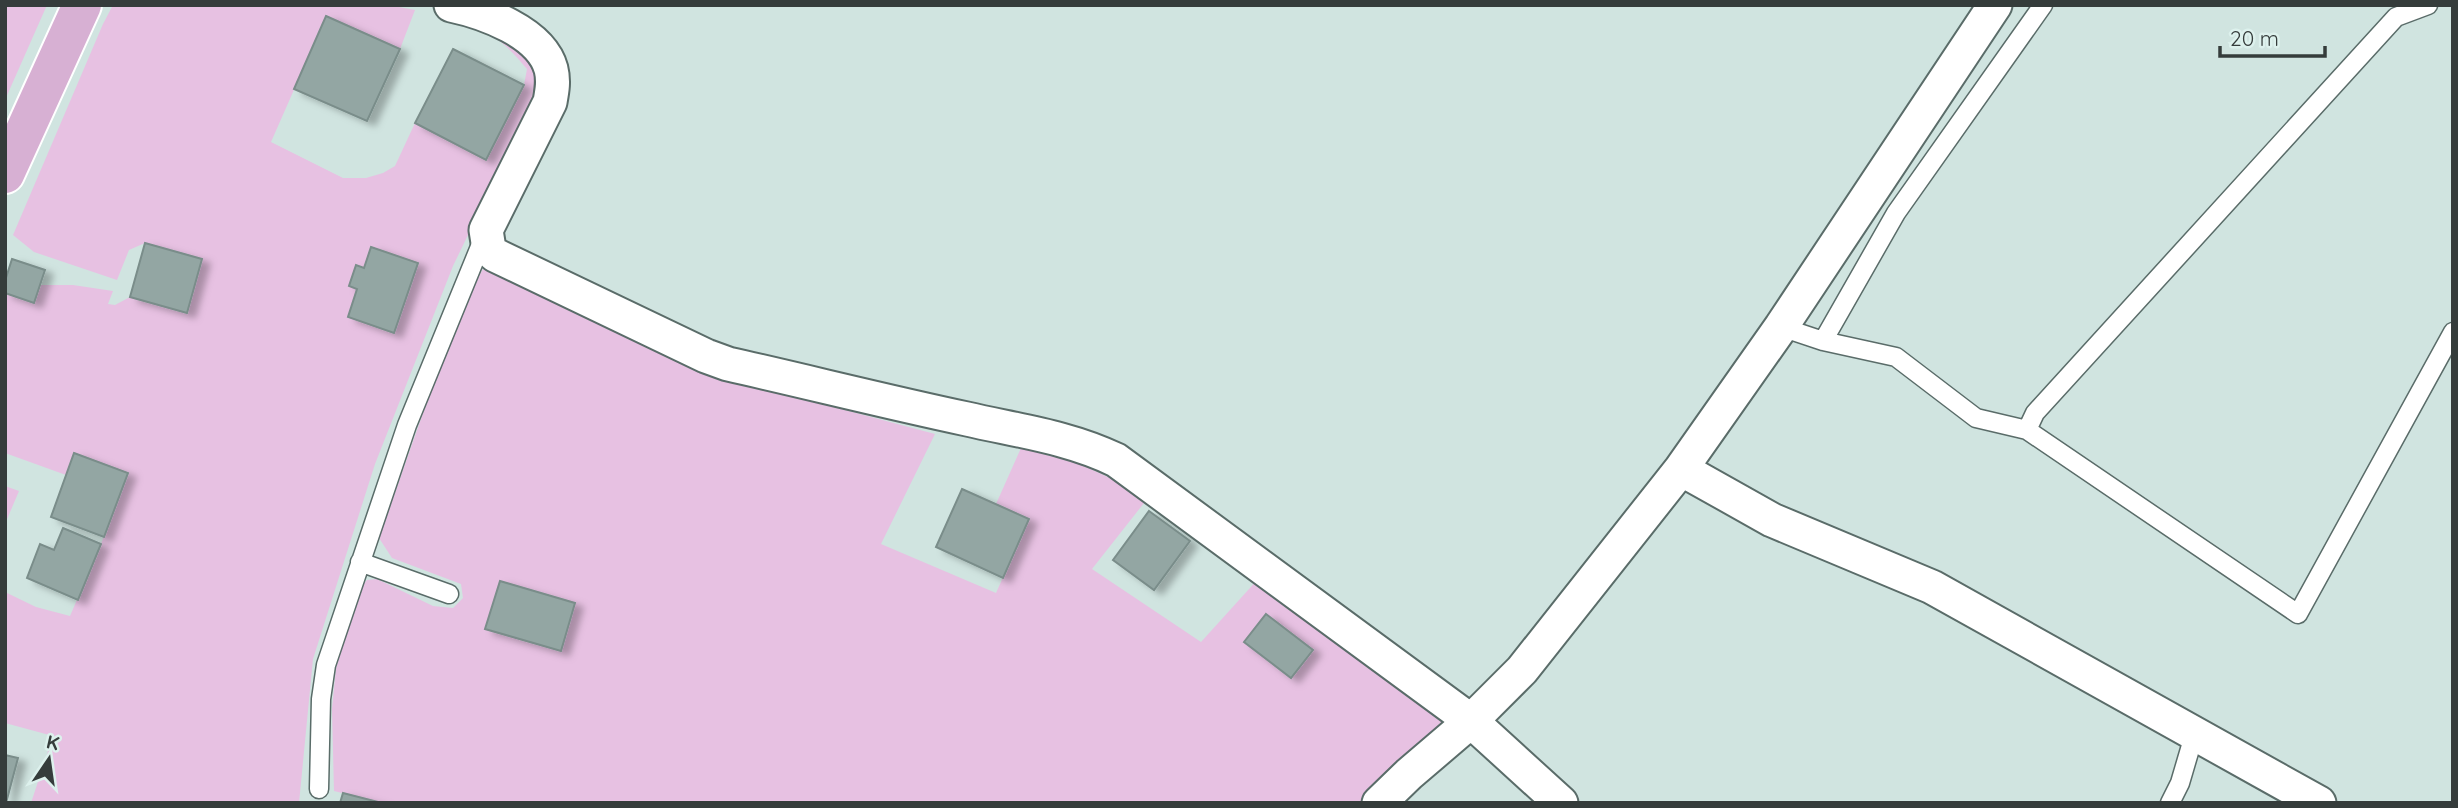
<svg xmlns="http://www.w3.org/2000/svg" width="2458" height="808" font-family="Quicksand,sans-serif">
<style>
.green{fill:#e7c1e2}
.building{fill:#93a6a3;stroke:#7a8d8a;stroke-width:2;filter:url(#shadow)}
.lines{fill:none;stroke-linecap:round;stroke-linejoin:round}
.lane-casing{stroke:#5a6c69;stroke-width:21}
.street-casing{stroke:#5a6c69;stroke-width:37}
.primary-casing{stroke:#fff;stroke-width:42}
.lane{stroke:#fff;stroke-width:18}
.street{stroke:#fff;stroke-width:33}
.primary{stroke:#d7b0d3;stroke-width:38}
</style>
<defs>
<filter id="shadow"><feDropShadow dx="8" dy="4.5" stdDeviation="3.5" flood-color="#0004"/></filter>
</defs>
<rect width="100%" height="100%" fill="#d0e4e0"/>
<!-- green -->
<path class="green" d="M 5,5 L 47,5 L 5,100 Z
M 113,5 L 388,5 L 415,10 L 400,49 L 326,17 L 271,142 L 343,178 L 366,178 L 383,173 L 395,166 L 415,123 L 486,159 L 524,85 L 527,69 C 516,56 505,43 490,35 C 474,26 462,31 451,15 L 488,25 L 528,55 L 541,84 L 453,266 L 375,464 L 313,659 L 299,803 L 31,803 L 53,736 L 5,723 L 5,592 L 36,607 L 70,616 L 101,544 L 128,473 L 74,453 L 66,475 L 5,453 L 5,293 L 34,303 L 40,285 L 73,285 L 113,291 L 108,304 L 115,305 L 130,297 L 187,313 L 202,260 L 145,243 L 129,250 L 117,280 L 34,252 L 13,235 L 103,24 Z
M 483,269 L 629,335 L 762,388 L 935,434 L 881,544 L 996,593 L 1029,519 L 996,504 L 1021,448 L 1080,464 L 1112,479 L 1144,503 L 1092,569 L 1201,642 L 1259,578 L 1449,720 L 1364,803 L 382,803 L 334,791 L 332,709 L 336,668 L 359,590 L 367,580 L 377,579 L 433,606 L 453,608 L 463,598 L 461,584 L 392,558 L 379,538 L 446,348 L 472,287 Z
M 5,486 L 19,491 L 5,524 Z"/>
<!-- building -->
<path class="building" d="M 326,16 L 400,49 L 367,121 L 294,89 Z
M 453,49 L 524,85 L 486,160 L 415,123 Z
M 145,243 L 202,259 L 187,313 L 130,297 Z
M 371,247 L 418,263 L 394,333 L 348,317 L 357,289 L 349,286 L 356,265 L 364,268 Z
M 12,259 L 45,270 L 34,303 L 5,293 L 5,281 Z
M 74,453 L 128,473 L 104,537 L 51,517 Z
M 962,489 L 1029,519 L 1003,578 L 936,547 Z
M 1149,511 L 1190,541 L 1154,590 L 1113,560 Z
M 63,528 L 101,544 L 78,600 L 27,578 L 40,544 L 54,550 Z
M 500,581 L 575,603 L 561,651 L 485,629 Z
M 1266,614 L 1313,650 L 1291,678 L 1244,642 Z
M 5,755 L 18,758 L 6,803 L 5,803 Z
M 343,793 L 382,803 L 340,803 Z"/>
<g class="lines">
<!-- lane casing -->
<g class="lane-casing">
<path id="lane" d="M 1781,327 L 1823,341 L 1896,357 L 1976,418 L 2027,430 L 2298,614 L 2453,332
M 1823,341 L 1896,213 L 2043,5
M 2027,430 L 2035,413 L 2396,17 L 2428,5
M 360,562 L 449,594
M 319,789 L 321,699 L 326,665 L 407,425 L 484,237
M 2170,803 L 2180,783 L 2195,732"/>
</g>
<!-- street casing -->
<g class="street-casing">
<path id="street" d="M 451,5 C 484,12 541,32 551,69 C 554,81 552,91 550,102 L 486,230 L 489,249 L 495,255 L 706,356 L 728,364 C 808,382 887,402 967,419 C 1019,431 1068,437 1116,460 L 1471,721 L 1561,803
M 1681,469 L 1772,520 L 1932,587 L 2319,803
M 1379,803 L 1409,774 L 1471,721 L 1522,670 L 1681,469 L 1781,327 L 1995,5"/>
</g>
<!-- primary casing -->
<g class="primary-casing">
<path id="primary" d="M 5,174 L 82,5"/>
</g>
<!-- lane -->
<use href="#lane" class="lane"/>
<!-- street -->
<use href="#street" class="street"/>
<!-- primary -->
<use href="#primary" class="primary"/>
</g>
<!-- border -->
<rect width="2458" height="808" fill="none" stroke="#353c3b" stroke-width="14"/>
<!-- north arrow -->
<g transform="translate(49 759) rotate(13)" stroke="#ddf1ed" stroke-width="5" paint-order="stroke">
<path d="M0-5L12 26L0 18L-12 26Z" fill="#353c3b"/>
<text y="-10" font-size="19" font-weight="bold" text-anchor="middle" fill="#353c3b">K</text>
</g>
<!-- scale -->
<path d="M2220 46v10h105v-10" fill="none" stroke="#353c3b" stroke-width="3.5"/>
<text x="2230" y="46" font-size="21" fill="#353c3b" stroke="#ddf1ed" stroke-width="5" paint-order="stroke">20 m</text>
</svg>
